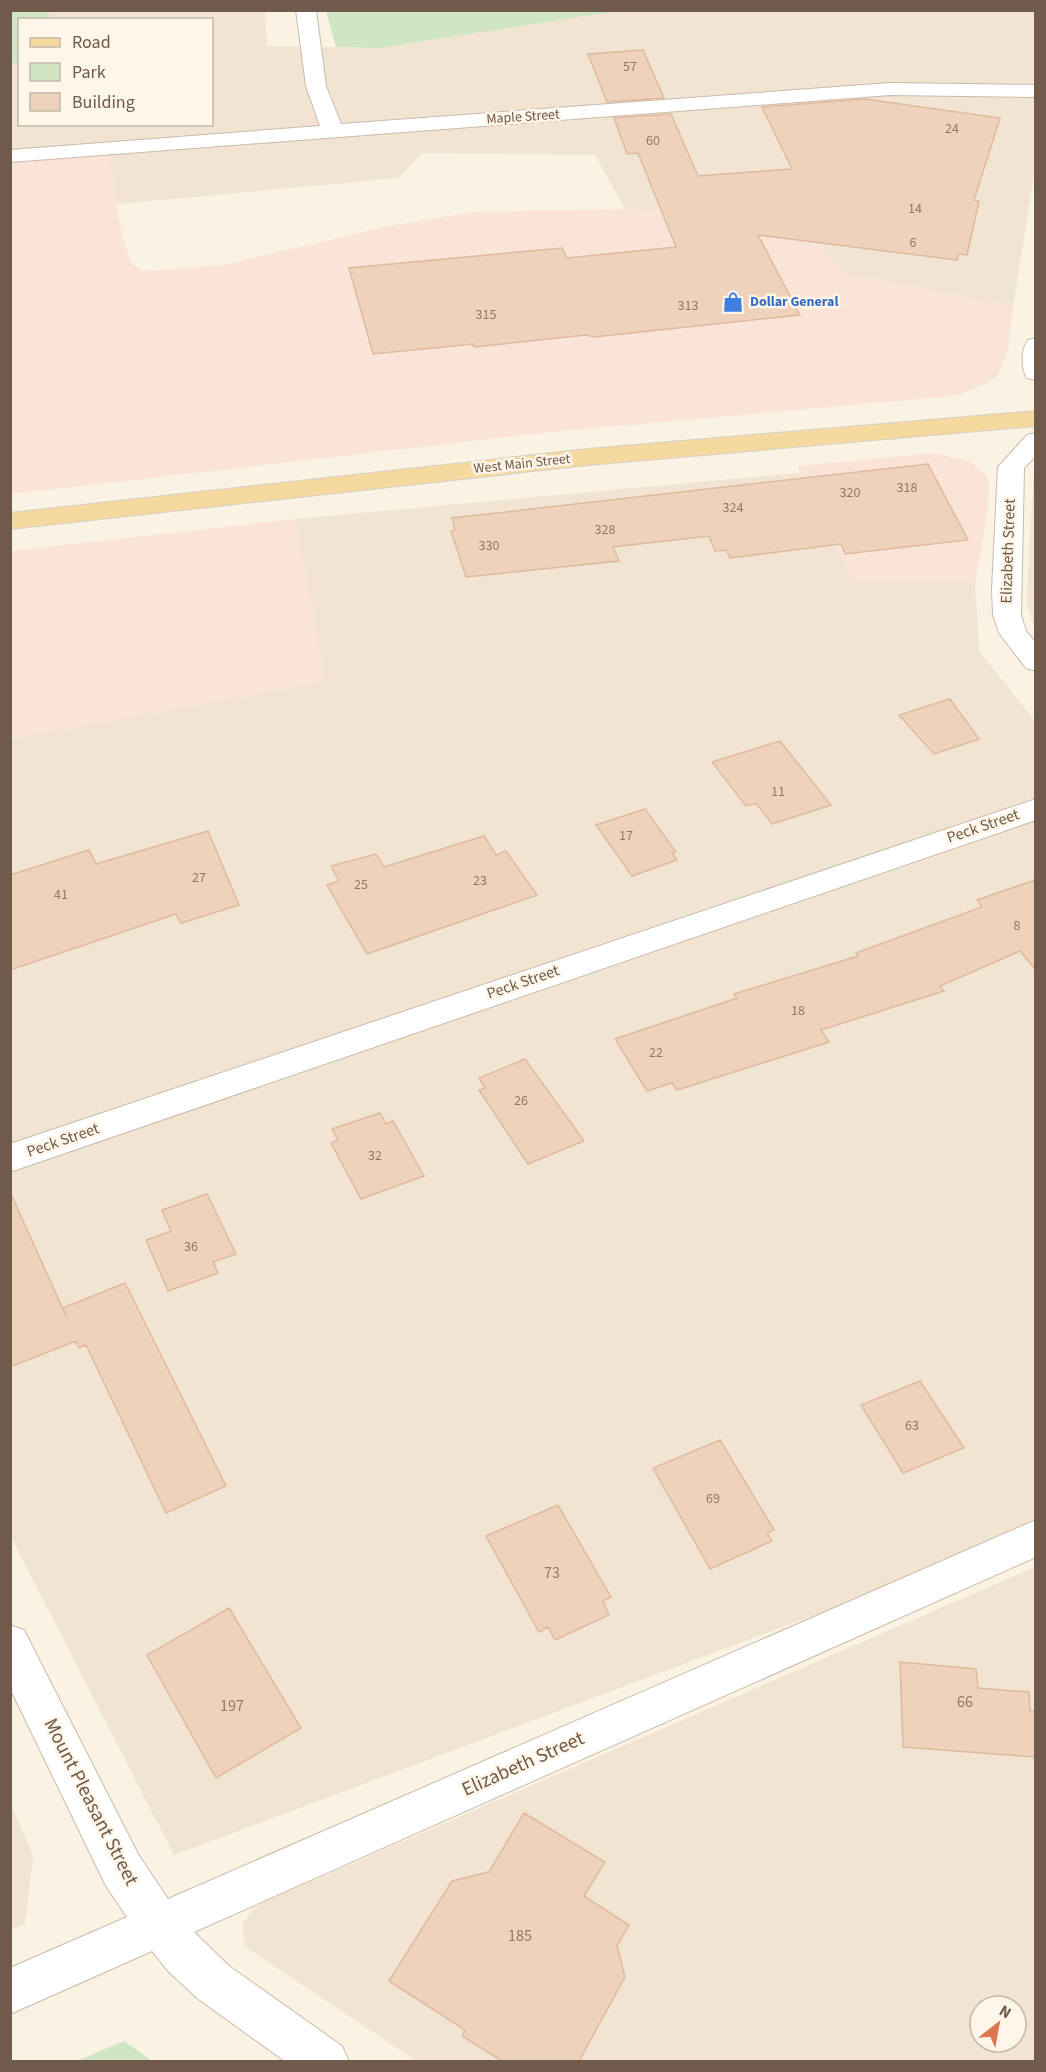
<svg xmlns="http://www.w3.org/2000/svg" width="1046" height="2072" font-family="'Source Sans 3',sans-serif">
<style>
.residential{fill:#f1e4d2;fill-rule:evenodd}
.commercial{fill:#fae3d7}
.green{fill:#d0e6c3}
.building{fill:#eed2bc;stroke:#dfba9e;stroke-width:1.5}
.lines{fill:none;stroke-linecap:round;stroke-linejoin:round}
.street-casing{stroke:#cabaaa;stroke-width:2}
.secondary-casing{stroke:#cfbcab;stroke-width:2}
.primary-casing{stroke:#d7d1cd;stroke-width:2}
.street{fill:#fff;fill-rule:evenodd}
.secondary{fill:#fff;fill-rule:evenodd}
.primary{fill:#f5d99f;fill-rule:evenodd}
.labels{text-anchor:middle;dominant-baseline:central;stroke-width:5;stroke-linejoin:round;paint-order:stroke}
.number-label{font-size:14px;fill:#907867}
.far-street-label{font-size:14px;fill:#705a4b;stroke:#fef6e8}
.far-shop-label{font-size:14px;font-weight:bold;fill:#366cbe;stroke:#fef6e8;text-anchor:start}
.street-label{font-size:16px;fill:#705a4b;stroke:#fef6e8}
.near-number-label{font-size:16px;fill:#907867}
.near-street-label{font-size:20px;fill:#705a4b;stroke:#fef6e8}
</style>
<rect width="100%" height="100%" fill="#faf2e3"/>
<!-- residential -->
<path class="residential" d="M 48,11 L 265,11 L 267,46 L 380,48 L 619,11 L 1035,11 L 1035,169 L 1013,307 L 883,280 L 848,276 L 816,236 L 687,212 L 625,209 L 595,155 L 421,153 L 399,178 L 117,204 L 109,156 L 11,158 L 10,64 L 19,63 L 20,124 L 212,124 L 212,20 L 50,19 Z
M 1035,453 L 1035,627 L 1027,605 L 1027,589 Z
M 808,472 L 854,582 L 975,583 L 979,651 L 1035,721 L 1035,1532 L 174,1855 L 11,1537 L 11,739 L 324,682 L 295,519 Z
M 1035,1567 L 1035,2061 L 416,2061 L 250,1950 L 245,1944 L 242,1923 L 259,1904 ZM 980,2006 L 1016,2006 L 1016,2042 L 980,2042 Z
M 11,1804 L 33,1856 L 25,1924 L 11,1930 Z"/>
<!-- commercial -->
<path class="commercial" d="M 109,156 L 120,226 L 129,258 L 134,266 L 145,271 L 224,265 L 384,227 L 473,212 L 625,209 L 687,212 L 816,236 L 849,276 L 883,280 L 1013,307 L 1008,350 L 998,375 L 989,382 L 960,395 L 943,397 L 560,431 L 11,494 L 11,162 Z
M 935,453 L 968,461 L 986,474 L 989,483 L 988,510 L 975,583 L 854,583 L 797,466 Z
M 295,519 L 321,653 L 324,682 L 11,739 L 11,551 Z"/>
<!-- green -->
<path class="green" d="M 10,11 L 48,11 L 50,19 L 20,20 L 19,63 L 11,64 Z
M 326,11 L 326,10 L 619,11 L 380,48 L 336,47 Z
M 124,2041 L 152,2061 L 77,2061 Z"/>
<!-- building -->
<path class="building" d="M 643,50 L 664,98 L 607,102 L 588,54 Z
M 865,99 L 1000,118 L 974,200 L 979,201 L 967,255 L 958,254 L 957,260 L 758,235 L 800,315 L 594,337 L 586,335 L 474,347 L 473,344 L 373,354 L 349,268 L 562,248 L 567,258 L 676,247 L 638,153 L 627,154 L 614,118 L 671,114 L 698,176 L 792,169 L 762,107 Z
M 928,464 L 968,540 L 845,554 L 841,544 L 730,558 L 726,550 L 715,551 L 709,536 L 613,547 L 619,561 L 466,577 L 451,531 L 455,530 L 452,518 Z
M 950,699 L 979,739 L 934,754 L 899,715 Z
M 780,741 L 831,805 L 772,824 L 756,803 L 746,806 L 712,762 Z
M 645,809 L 676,852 L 672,853 L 677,860 L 632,876 L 596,825 Z
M 208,831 L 239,905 L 181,923 L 176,914 L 10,970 L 10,875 L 89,850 L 96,864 Z
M 484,836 L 496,855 L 506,851 L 537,895 L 367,954 L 327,885 L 339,881 L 331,866 L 376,854 L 384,867 Z
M 1035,880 L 1035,969 L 1020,951 L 940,986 L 944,991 L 821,1030 L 829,1042 L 677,1090 L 672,1083 L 647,1091 L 615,1039 L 737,998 L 734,994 L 858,956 L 856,953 L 982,907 L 977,900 Z
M 525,1059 L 584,1141 L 528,1164 L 479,1090 L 485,1088 L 479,1078 Z
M 380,1113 L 386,1124 L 393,1121 L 424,1176 L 361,1199 L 331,1143 L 338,1140 L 332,1129 Z
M 10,1192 L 67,1318 L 63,1308 L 125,1283 L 226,1486 L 166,1513 L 86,1345 L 79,1348 L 76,1341 L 10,1367 Z
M 207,1194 L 236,1254 L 213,1262 L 218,1273 L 168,1291 L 146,1240 L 171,1231 L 162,1210 Z
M 920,1381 L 964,1448 L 903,1473 L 861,1405 Z
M 720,1440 L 774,1530 L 767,1533 L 772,1541 L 710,1569 L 653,1468 Z
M 558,1505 L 611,1597 L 603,1601 L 609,1615 L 555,1640 L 548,1627 L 539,1632 L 486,1536 Z
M 229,1608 L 301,1728 L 216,1778 L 147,1655 Z
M 900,1662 L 976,1669 L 978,1688 L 1029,1692 L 1030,1711 L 1035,1711 L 1035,1757 L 903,1747 Z
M 524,1813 L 605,1862 L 584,1896 L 629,1925 L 617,1946 L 625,1977 L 579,2061 L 502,2061 L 462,2036 L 465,2030 L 389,1981 L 452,1881 L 489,1872 Z"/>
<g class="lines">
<!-- street casing -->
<g class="street-casing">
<path id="street" d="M 296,10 L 316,10 L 326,86 L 341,124 L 890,83 L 1036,85 L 1036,97 L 890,95 L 10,162 L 10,150 L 320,126 L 306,86 Z
M 1036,433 L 1036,456 L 1024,468 L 1021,615 L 1026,631 L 1036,643 L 1036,671 L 1026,668 L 999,633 L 993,615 L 992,589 L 998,467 L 1027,435 Z
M 1036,799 L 1036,820 L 10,1172 L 10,1144 Z
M 1036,1520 L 1036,1557 L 194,1932 L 229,1966 L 342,2046 L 349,2062 L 286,2062 L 197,1998 L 168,1971 L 152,1951 L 10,2014 L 10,1968 L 127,1917 L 106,1886 L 10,1688 L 10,1625 L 24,1630 L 138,1854 L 168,1899 Z"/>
</g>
<!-- secondary casing -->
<g class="secondary-casing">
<path id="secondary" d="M 1036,338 L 1036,380 L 1027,378 C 1021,369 1021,349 1028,340 Z"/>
</g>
<!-- primary casing -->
<g class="primary-casing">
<path id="primary" d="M 1036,411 L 1036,426 L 588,465 L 10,529 L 10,513 L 588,449 Z"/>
</g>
<!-- street -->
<use href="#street" class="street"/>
<!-- secondary -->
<use href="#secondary" class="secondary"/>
<!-- primary -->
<use href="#primary" class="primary"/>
</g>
<!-- icons -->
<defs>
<g id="shop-bare" transform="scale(1.62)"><path d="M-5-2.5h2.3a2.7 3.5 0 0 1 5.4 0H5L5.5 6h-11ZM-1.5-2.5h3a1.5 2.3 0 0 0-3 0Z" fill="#3f7fe0" stroke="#fef6e8" stroke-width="2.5" paint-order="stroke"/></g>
</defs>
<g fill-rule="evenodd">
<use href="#shop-bare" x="733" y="302"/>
</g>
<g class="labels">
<!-- number labels -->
<g class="number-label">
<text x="630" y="67">57</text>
<text x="952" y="129">24</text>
<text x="653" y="141">60</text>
<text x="915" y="209">14</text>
<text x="913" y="243">6</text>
<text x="688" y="306">313</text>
<text x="486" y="315">315</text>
<text x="907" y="488">318</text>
<text x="850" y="493">320</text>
<text x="733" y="508">324</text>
<text x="605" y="530">328</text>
<text x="489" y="546">330</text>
<text x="778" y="792">11</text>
<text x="626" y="836">17</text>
<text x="199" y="878">27</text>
<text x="480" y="881">23</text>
<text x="361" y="885">25</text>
<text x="61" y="895">41</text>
<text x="1017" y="926">8</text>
<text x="798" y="1011">18</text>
<text x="656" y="1053">22</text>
<text x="521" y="1101">26</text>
<text x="375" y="1156">32</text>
<text x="191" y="1247">36</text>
<text x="912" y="1426">63</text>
<text x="713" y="1499">69</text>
</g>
<!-- far-street labels -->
<g class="far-street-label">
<text transform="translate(523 117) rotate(-4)">Maple Street</text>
<text transform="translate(522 464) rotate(-6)">West Main Street</text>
</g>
<!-- far-shop labels -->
<g class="far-shop-label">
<text x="750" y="302">Dollar General</text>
</g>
<!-- street labels -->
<g class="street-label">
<text transform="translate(1008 551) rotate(-88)">Elizabeth Street</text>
<text transform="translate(983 826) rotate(-19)">Peck Street</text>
<text transform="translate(523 982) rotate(-19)">Peck Street</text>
<text transform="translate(63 1140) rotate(-19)">Peck Street</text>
</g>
<!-- near-number labels -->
<g class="near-number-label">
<text x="552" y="1573">73</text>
<text x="965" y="1702">66</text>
<text x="232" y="1706">197</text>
<text x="520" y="1936">185</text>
</g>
<!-- near-street labels -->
<g class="near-street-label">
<text transform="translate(523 1764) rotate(-24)">Elizabeth Street</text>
<text transform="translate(91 1802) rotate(63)">Mount Pleasant Street</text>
</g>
</g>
<!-- border -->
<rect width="1046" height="2072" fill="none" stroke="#705a4b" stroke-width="24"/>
<!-- legend -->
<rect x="18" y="18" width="195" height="108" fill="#fef6e8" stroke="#c5b8a9" stroke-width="1.5"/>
<rect x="30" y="38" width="30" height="9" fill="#f5d99f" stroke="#c5b8a9" stroke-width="1.5"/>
<text x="72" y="48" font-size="18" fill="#705a4b">Road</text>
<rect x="30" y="63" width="30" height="18" fill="#d0e6c3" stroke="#c5b8a9" stroke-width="1.5"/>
<text x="72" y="78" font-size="18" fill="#705a4b">Park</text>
<rect x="30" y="93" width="30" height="18" fill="#eed2bc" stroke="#c5b8a9" stroke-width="1.5"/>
<text x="72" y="108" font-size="18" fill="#705a4b">Building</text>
<!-- north arrow -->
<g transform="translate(998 2024) rotate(31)"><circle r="28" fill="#fef6e8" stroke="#c5b8a9" stroke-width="1.5"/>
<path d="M0-4.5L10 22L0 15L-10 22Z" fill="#dc7550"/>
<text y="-9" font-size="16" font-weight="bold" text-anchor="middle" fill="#705a4b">N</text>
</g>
</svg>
